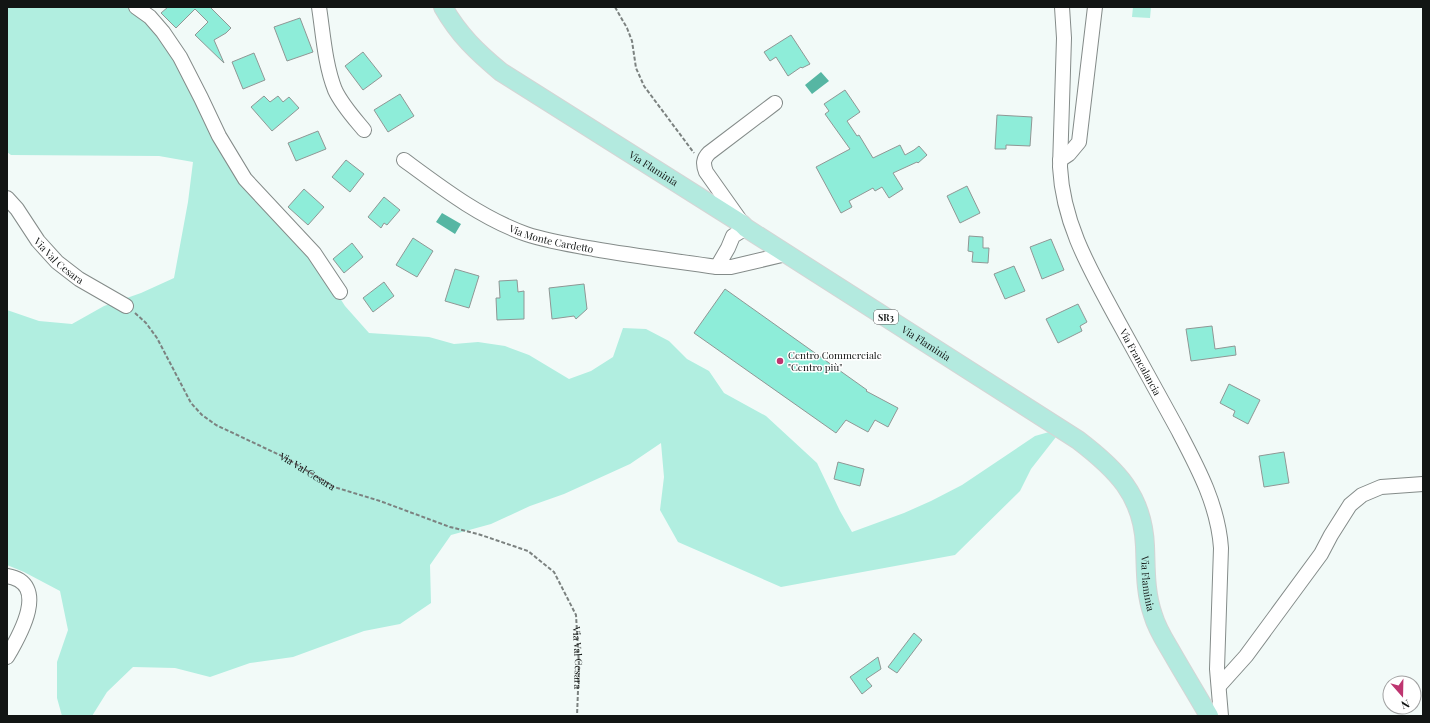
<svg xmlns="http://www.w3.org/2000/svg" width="1430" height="723" font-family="'Playfair Display',serif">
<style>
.green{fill:#b1eee0}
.water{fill:#56b6a3}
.building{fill:#8eedd9;stroke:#909795}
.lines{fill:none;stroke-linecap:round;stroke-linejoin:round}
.minor-casing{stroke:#848b89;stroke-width:16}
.major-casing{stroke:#d4d5d5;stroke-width:20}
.path{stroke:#7c8280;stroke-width:2;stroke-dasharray:4 2;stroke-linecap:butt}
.minor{stroke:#fff;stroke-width:14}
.major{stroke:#b3eadf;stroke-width:18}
.poi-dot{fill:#be3570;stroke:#fff;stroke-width:1.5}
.labels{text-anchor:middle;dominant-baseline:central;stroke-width:3;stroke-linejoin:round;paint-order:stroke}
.shield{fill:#fff;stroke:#595b5a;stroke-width:1}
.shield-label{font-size:9px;font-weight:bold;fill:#121514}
.street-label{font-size:10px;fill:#121514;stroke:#fff}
.poi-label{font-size:10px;fill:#121514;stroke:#fff;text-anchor:start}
</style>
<rect width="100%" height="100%" fill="#f2faf8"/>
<!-- green -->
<path class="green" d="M 7,7 L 126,7 L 140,15 L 180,62 L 209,125 L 316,261 L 345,306 L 369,333 L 429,337 L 454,344 L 478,342 L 505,346 L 529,355 L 569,379 L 591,371 L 613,357 L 623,328 L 646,329 L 669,341 L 687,359 L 709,371 L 724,393 L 766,416 L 817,463 L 840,511 L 852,532 L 904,513 L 931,501 L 962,485 L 1035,436 L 1063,428 L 1031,469 L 1020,491 L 955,555 L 781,587 L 678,542 L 660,510 L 664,477 L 661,443 L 630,464 L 564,494 L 530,506 L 491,524 L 451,535 L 430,565 L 431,603 L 400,624 L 364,631 L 293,657 L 250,663 L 210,677 L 175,668 L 133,667 L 107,692 L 92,716 L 62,716 L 57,698 L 57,662 L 68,630 L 60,591 L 24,572 L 7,565 L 7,310 L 39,321 L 72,324 L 104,306 L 141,293 L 174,278 L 188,202 L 193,162 L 159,156 L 11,155 L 7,152 Z
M 1133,7 L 1151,7 L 1150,18 L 1132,17 Z"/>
<!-- water -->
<path class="water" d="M 821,72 L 829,81 L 812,94 L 805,85 Z
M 442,213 L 461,224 L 455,234 L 436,222 Z"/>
<!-- building -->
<path class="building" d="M 168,7 L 210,7 L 231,28 L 226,33 L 214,40 L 224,63 L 195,35 L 208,22 L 195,9 L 176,28 L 161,13 Z
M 300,18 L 313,52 L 287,61 L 274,27 Z
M 791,35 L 810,64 L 802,68 L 801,67 L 788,76 L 776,57 L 770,61 L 764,52 Z
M 363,52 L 382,76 L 363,90 L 345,66 Z
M 254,53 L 265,80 L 243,89 L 232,62 Z
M 845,90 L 860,112 L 847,121 L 857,136 L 859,135 L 873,158 L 900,145 L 905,155 L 914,150 L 919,146 L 927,155 L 918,163 L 917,162 L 893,173 L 903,189 L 889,198 L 882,187 L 875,191 L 873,188 L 849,201 L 852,207 L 841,213 L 816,167 L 850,149 L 825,114 L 829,111 L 824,104 Z
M 400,94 L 414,116 L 388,132 L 374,110 Z
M 264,96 L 270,102 L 278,96 L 283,102 L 289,97 L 299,108 L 272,131 L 251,107 Z
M 997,115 L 1032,117 L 1030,146 L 1006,145 L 1006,149 L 995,149 Z
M 318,131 L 326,149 L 296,161 L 288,143 Z
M 346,160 L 364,174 L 350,192 L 332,177 Z
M 967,186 L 980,213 L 960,223 L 947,196 Z
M 304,189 L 324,207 L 308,225 L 288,207 Z
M 384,197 L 400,210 L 387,225 L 384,223 L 381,228 L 368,217 Z
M 969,236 L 983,237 L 983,248 L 989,248 L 988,263 L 972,262 L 973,252 L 968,251 Z
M 413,238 L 433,251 L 417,277 L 396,265 Z
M 1051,239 L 1064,270 L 1042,279 L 1030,247 Z
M 352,243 L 363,257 L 344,273 L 333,259 Z
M 1014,266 L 1025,291 L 1005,299 L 994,274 Z
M 455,269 L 479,276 L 469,308 L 445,301 Z
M 517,280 L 518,292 L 524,291 L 524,319 L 497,320 L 496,298 L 500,298 L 499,281 Z
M 384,282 L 394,296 L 373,312 L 363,298 Z
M 584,284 L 587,309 L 576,319 L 574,316 L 552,319 L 549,288 Z
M 725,289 L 867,390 L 866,391 L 898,408 L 888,427 L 875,420 L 868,432 L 846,420 L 836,433 L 694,333 Z
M 1078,304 L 1087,322 L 1080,326 L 1082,331 L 1058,343 L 1046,319 Z
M 1212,326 L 1215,349 L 1235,346 L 1236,355 L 1191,361 L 1186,329 Z
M 1229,384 L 1260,400 L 1248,424 L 1233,416 L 1235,411 L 1220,403 Z
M 1284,452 L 1289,483 L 1264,487 L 1259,456 Z
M 838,462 L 864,469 L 860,486 L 834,479 Z
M 914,633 L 922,640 L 897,673 L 888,667 Z
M 878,657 L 881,669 L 866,679 L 872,686 L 862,694 L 850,677 Z"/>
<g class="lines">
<!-- minor casing -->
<g class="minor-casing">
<g id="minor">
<path d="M 136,7 L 150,17 L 163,32 L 180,57 L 201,98 L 219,136 L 245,179 L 314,253 L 340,292"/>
<path d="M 319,7 C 323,33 325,65 335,90 C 342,105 354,118 364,130"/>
<path id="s2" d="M 1062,7 L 1064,38 L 1060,167 C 1063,225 1091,271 1118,321 C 1138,357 1158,394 1178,430 C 1198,468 1218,505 1221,548 L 1217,669 L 1221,716"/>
<path id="s3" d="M 404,160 C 442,188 481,218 526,234 C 547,241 571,245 594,249 C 634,256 676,261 717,267 L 731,267 L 786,254"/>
<path d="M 1060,160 L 1069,154 L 1079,142 L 1095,7"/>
<path id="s4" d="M 7,198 L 17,209 L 38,241 L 57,262 L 79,279 L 126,306"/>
<path d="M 740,220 L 706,172 C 703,164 703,159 709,153 L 775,103"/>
<path d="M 717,267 L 728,248 L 733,236 L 746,228"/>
<path d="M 7,576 C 50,583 20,635 7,657"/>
<path d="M 1219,686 L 1246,656 L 1321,554 L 1331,535 L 1350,505 L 1362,495 L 1381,487 L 1423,484"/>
</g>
</g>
<!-- major casing -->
<g class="major-casing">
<g id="major">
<path id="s5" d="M 443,7 C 459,35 477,52 501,72 L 742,224 L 746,228 L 1078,440 C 1116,469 1143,495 1145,546 C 1146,570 1145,592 1153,615 C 1157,629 1165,641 1172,653 C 1184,674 1197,695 1209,716"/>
</g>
</g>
<!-- path -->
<g class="path">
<path d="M 615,7 L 627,28 L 632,41 L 636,68 L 644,86 L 694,153"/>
<path id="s1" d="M 135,313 L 146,323 L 157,338 L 191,403 L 202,415 L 216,425 L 286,458 L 334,487 L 380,501 L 450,527 L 478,534 L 528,551 L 554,572 L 576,615 L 579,665 L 577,716"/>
</g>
<!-- minor -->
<use href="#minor" class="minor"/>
<!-- major -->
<use href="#major" class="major"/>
</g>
<!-- markers -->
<circle class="poi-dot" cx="780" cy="361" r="4"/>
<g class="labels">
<!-- shield labels -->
<rect class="shield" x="874" y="310" width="24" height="14" rx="3"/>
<g class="shield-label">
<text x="886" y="317">SR3</text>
</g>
<!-- street labels -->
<g class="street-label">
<text stroke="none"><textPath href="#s5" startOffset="268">Via Flaminia</textPath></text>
<text stroke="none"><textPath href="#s3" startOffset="169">Via Monte Cardetto</textPath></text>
<text stroke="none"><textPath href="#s4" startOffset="82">Via Val Cesara</textPath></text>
<text stroke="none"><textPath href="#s5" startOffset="592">Via Flaminia</textPath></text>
<text stroke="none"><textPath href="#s2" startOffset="373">Via Francalancia</textPath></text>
<text stroke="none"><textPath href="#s1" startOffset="243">Via Val Cesara</textPath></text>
<text stroke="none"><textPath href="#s5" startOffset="940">Via Flaminia</textPath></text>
<text stroke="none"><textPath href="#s1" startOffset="603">Via Val Cesara</textPath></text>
</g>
<!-- poi labels -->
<g class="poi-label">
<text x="788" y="355">Centro Commerciale<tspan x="788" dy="12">"Centro più"</tspan></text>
</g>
</g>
<!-- border -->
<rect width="1430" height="723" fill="none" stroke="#121514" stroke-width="16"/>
<!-- north arrow -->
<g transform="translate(1402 695) rotate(160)"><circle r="19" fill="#ffffff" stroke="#a0a1a1"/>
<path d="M0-3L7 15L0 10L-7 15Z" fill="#be3570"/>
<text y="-6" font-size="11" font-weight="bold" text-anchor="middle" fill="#121514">N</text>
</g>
</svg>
